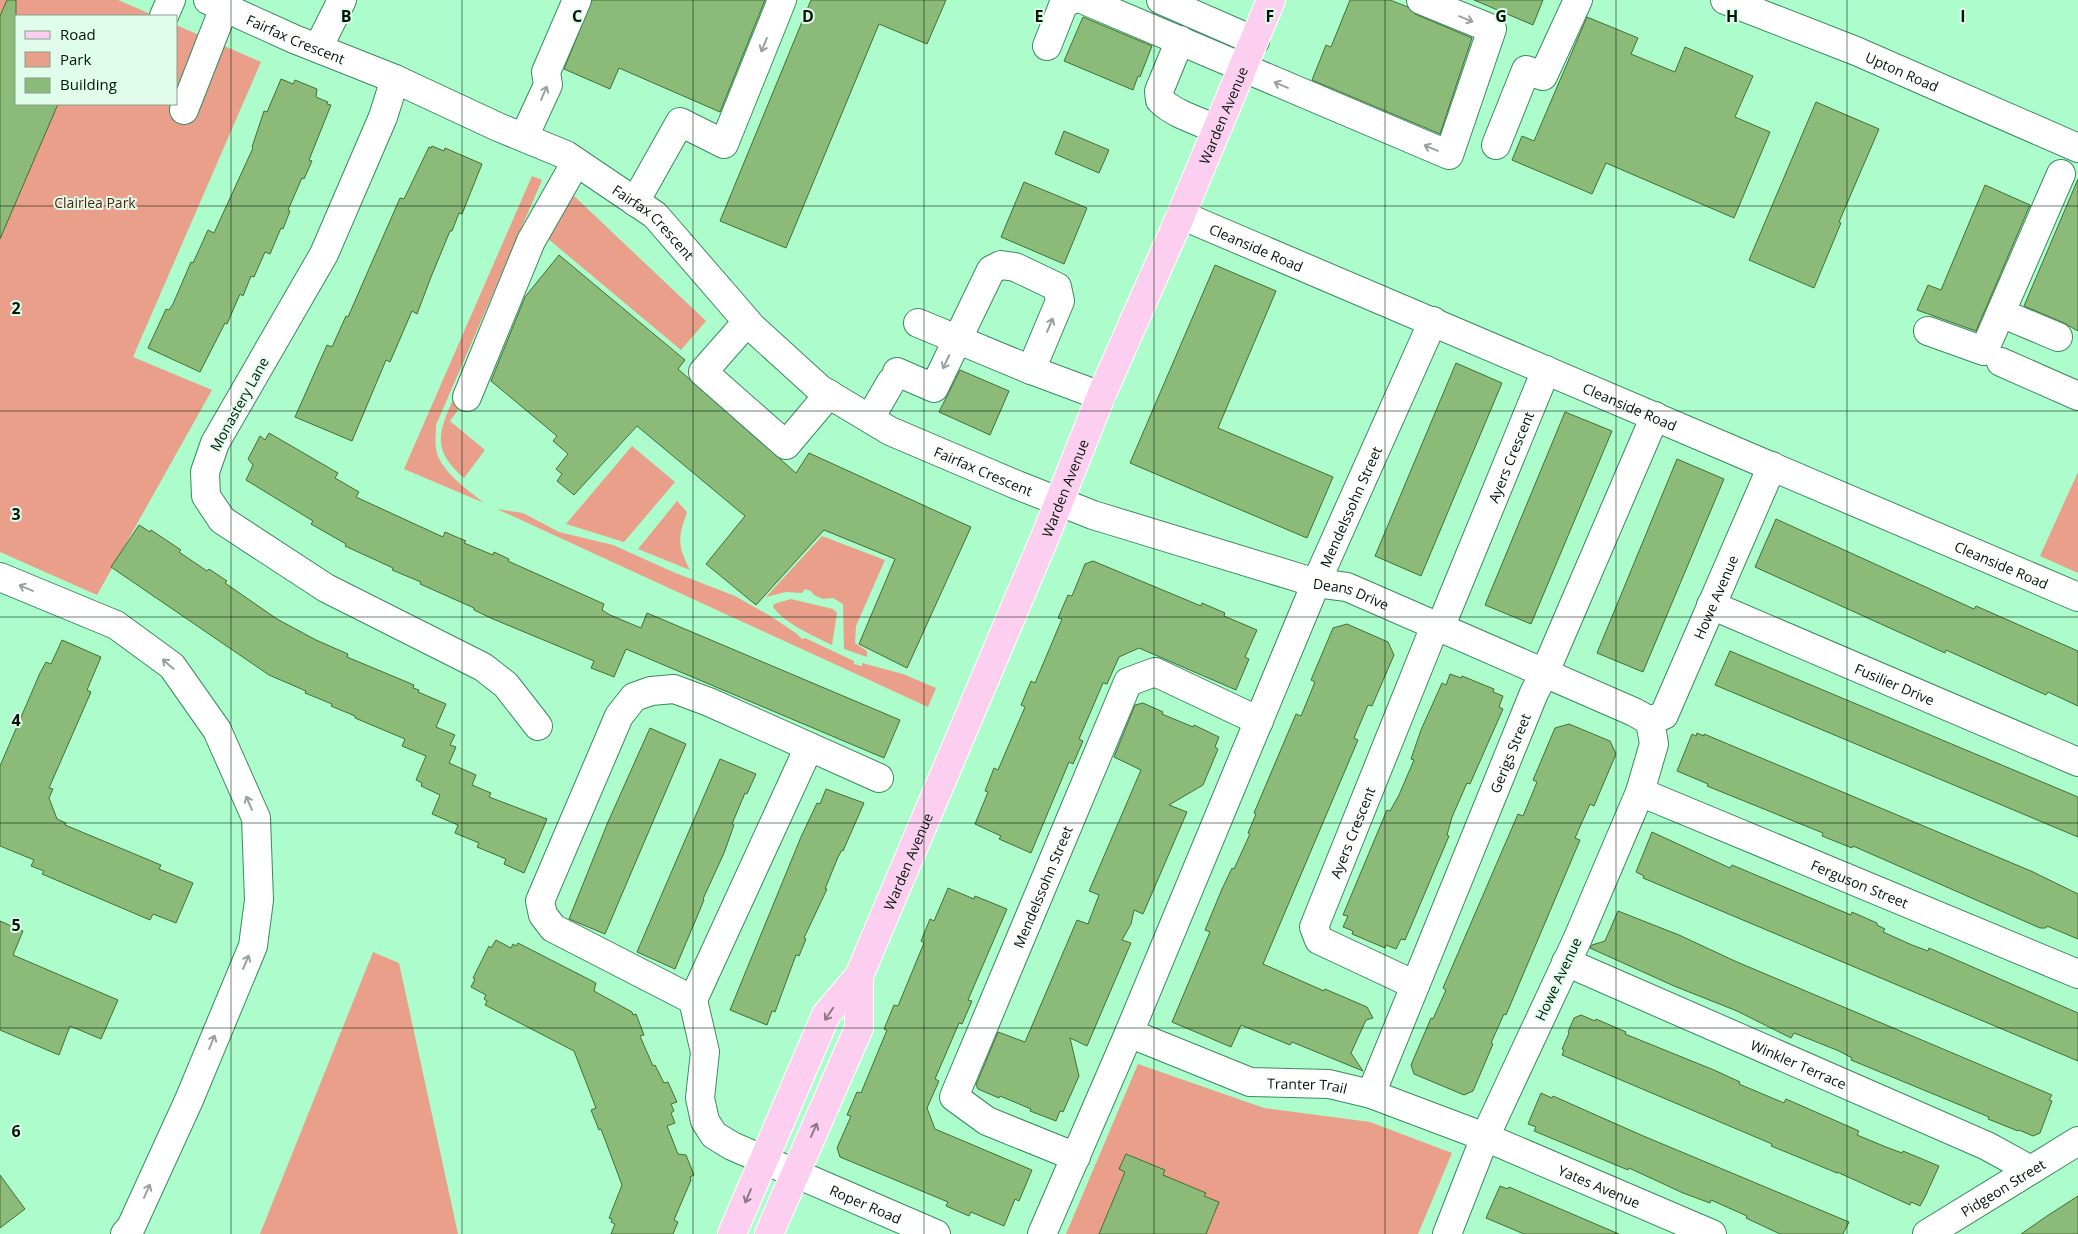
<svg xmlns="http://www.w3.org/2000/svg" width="2078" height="1234" font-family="'Open Sans',sans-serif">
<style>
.green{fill:#e99f89}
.building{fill:#8bba79;stroke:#447032}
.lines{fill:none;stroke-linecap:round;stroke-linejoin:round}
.minor-casing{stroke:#3a8a5f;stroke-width:30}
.major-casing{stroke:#fff;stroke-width:30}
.minor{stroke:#fff;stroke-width:28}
.major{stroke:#fcceef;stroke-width:28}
.oneway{stroke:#99a19c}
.oneway2{stroke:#8b7b87}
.grid{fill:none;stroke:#001508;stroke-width:1;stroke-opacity:0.55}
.labels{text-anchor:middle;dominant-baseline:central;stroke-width:4;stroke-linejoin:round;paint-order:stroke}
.street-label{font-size:14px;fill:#001508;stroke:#dffdea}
.park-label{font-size:14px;fill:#571a07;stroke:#dffdea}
.grid-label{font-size:16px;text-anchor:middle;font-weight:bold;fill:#001508;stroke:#dffdea;stroke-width:4;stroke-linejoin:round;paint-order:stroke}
</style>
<rect width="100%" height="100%" fill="#acfccc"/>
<!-- green -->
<path class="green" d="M 0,0 L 118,0 L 155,16 L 16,16 L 16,104 L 176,104 L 176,25 L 261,62 L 133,357 L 212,390 L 97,595 L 0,552 Z
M 532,176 L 542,180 L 436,425 C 436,433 435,441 436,449 C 439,470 468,490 484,503 L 404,469 Z
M 574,196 L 706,321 L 681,350 L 547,238 Z
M 456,392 L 456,401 L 458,410 L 450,421 L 485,450 L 464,478 C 428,447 441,429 456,392 Z
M 632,446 L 675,482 L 624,542 L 566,524 Z
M 2078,472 L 2078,573 L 2040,556 Z
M 677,501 L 687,512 C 678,538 677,545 690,570 L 638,549 Z
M 497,509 L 523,513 L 559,532 L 613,545 L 673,572 L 735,596 L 772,617 L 797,634 L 802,639 L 805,638 L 854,661 L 854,664 L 862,666 L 862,663 L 903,674 L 936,688 L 928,707 Z
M 822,536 L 885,560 L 856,626 L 855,643 L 867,651 L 867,657 L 844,649 L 843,604 L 833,598 L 823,599 L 814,595 L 811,591 L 805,589 L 802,593 L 786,592 L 766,597 Z
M 791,599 L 833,609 L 837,613 L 832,645 C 814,636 784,623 773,607 L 774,604 Z
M 373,952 L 399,963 L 458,1234 L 260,1234 Z
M 1138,1064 L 1264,1108 L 1370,1122 L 1452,1153 L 1418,1234 L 1066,1234 Z"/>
<!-- building -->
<path class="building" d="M 7,0 L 16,0 L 16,104 L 58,104 L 0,239 L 0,16 Z
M 592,0 L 765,0 L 720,112 L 619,68 L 610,89 L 564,69 Z
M 811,0 L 946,0 L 927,44 L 879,24 L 786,248 L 720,221 Z
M 1350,0 L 1390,0 L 1408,7 L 1415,14 L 1472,38 L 1440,134 L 1312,80 L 1326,45 L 1331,47 Z
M 1474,0 L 1543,0 L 1533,25 Z
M 1083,17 L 1152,46 L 1140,77 L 1138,76 L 1133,90 L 1064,61 Z
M 1587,17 L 1638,38 L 1631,54 L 1675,72 L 1685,47 L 1753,76 L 1735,117 L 1770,132 L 1734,218 L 1606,163 L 1592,194 L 1512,160 L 1522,136 L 1534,141 Z
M 281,79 L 293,84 L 295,80 L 317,89 L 316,97 L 328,102 L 327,104 L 331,105 L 309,160 L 312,161 L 304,179 L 302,178 L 288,210 L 290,211 L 283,229 L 281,228 L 270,254 L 265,252 L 254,277 L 251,276 L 243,296 L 240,294 L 227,324 L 225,323 L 200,372 L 148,348 L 166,309 L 169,310 L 173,304 L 191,262 L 193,263 L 208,230 L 214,233 L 253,148 L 252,147 L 264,111 L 267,112 Z
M 1816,102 L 1879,129 L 1839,222 L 1841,223 L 1814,288 L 1749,260 Z
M 1064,131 L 1109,150 L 1099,173 L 1055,154 Z
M 432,146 L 444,151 L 445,148 L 482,164 L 462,214 L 459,213 L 452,231 L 450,231 L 431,277 L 417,314 L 412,311 L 390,362 L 386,360 L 352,441 L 295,417 L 327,345 L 332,347 L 346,316 L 348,317 L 400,198 L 404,199 L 429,147 L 431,148 Z
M 2078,179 L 2078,331 L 2064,323 L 2024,306 Z
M 1024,182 L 1087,208 L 1064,264 L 1001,237 Z
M 1985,185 L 2030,205 L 1976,331 L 1917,310 L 1928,285 L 1941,290 Z
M 559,255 L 685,360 L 678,369 L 796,473 L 809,453 L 971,527 L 907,668 L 859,644 L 895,559 L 824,530 L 756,605 L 706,564 L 745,516 L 637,426 L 574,495 L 557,481 L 562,474 L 556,469 L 568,454 L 553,441 L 557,436 L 491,381 L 525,297 Z
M 1215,265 L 1276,291 L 1218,428 L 1333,477 L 1307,538 L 1130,463 Z
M 1456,363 L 1502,383 L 1421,576 L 1375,556 Z
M 960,370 L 1009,391 L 990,435 L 939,412 Z
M 1565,412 L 1612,431 L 1531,624 L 1485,605 Z
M 269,433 L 338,473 L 335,478 L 359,492 L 356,497 L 443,537 L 445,532 L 466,541 L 464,543 L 493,555 L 494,552 L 509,559 L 508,561 L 604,604 L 602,610 L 610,615 L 641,628 L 647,613 L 900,720 L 884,758 L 626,649 L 614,677 L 609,675 L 591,668 L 594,661 L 493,619 L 474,610 L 474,608 L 420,584 L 421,582 L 392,570 L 393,568 L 345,546 L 346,544 L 311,524 L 313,521 L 246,480 L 253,465 L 248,459 L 260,436 L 265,440 Z
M 1677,459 L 1724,479 L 1643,672 L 1597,653 Z
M 1776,519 L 1974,609 L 1976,606 L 2078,651 L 2078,706 L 2048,692 L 2046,695 L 1946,650 L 1945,653 L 1755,567 Z
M 139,525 L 150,532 L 151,530 L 181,550 L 179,552 L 207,571 L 209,569 L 227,581 L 225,583 L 277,619 L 316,640 L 348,654 L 347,657 L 414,685 L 413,688 L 419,690 L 418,692 L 446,704 L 436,727 L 455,735 L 450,745 L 456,747 L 449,763 L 476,775 L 472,785 L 491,793 L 489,797 L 547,819 L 524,873 L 504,864 L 506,859 L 477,847 L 479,843 L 455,833 L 458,825 L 432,814 L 440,795 L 421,786 L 422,783 L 416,780 L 426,756 L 402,746 L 405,739 L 355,718 L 355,716 L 331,706 L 332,704 L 305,693 L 306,691 L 269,675 L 111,567 Z
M 1093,561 L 1201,606 L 1202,603 L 1225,613 L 1224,616 L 1257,630 L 1245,657 L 1249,659 L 1236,690 L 1139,648 L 1119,657 L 1107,684 L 1103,683 L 1079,739 L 1083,741 L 1073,764 L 1069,762 L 1031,853 L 999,839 L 1001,836 L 975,824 L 988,792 L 985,791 L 994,768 L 998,770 L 1025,707 L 1021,705 L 1031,681 L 1035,683 L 1062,619 L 1058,618 L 1068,595 L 1072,596 L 1085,564 Z
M 1347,624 L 1388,642 L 1394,655 L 1372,706 L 1368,705 L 1354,738 L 1358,740 L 1263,964 L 1324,991 L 1325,989 L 1367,1007 L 1373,1018 L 1366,1020 L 1351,1053 L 1363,1071 L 1292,1042 L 1290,1045 L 1241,1025 L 1231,1047 L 1172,1022 L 1210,932 L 1205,930 L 1222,889 L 1232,868 L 1234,869 L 1250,834 L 1248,833 L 1256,814 L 1254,813 L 1296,714 L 1301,716 L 1315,682 L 1311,680 L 1333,628 Z
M 62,640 L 101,657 L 87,690 L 91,692 L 49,788 L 53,789 L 49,798 L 57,819 L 66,823 L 65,825 L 161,865 L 159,869 L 193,883 L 176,923 L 153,914 L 150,920 L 42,874 L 44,871 L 31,866 L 34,860 L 0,846 L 0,766 L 40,673 L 46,662 L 51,664 Z
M 1730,651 L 2078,797 L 2078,837 L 1715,685 Z
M 1450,674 L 1461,678 L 1462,676 L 1494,689 L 1493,692 L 1503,696 L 1499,707 L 1503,709 L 1470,784 L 1467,783 L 1452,817 L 1447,835 L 1449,836 L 1405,940 L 1401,939 L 1396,949 L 1386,945 L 1385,948 L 1352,934 L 1353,931 L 1343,927 L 1348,916 L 1343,915 L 1387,810 L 1390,811 L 1399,795 L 1414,760 L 1411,759 L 1421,730 L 1442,683 L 1446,685 Z
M 1143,703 L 1163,712 L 1162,714 L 1193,727 L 1194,725 L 1219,737 L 1215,747 L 1218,749 L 1203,785 L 1169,805 L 1187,812 L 1143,914 L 1134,910 L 1131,924 L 1122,940 L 1131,943 L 1087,1046 L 1070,1038 L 1079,1076 L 1063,1112 L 1060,1111 L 1056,1121 L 1030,1111 L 1031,1109 L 1000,1096 L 999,1098 L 978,1089 L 976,1085 L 998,1032 L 1025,1042 L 1077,920 L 1088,924 L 1099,895 L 1089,891 L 1141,770 L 1114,757 L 1135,705 Z
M 1569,724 L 1610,741 L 1616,754 L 1594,806 L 1590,804 L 1575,838 L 1580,840 L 1506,1015 L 1504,1014 L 1491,1043 L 1493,1044 L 1473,1091 L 1464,1095 L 1414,1074 L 1411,1065 L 1431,1018 L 1433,1019 L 1446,990 L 1443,988 L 1518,814 L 1523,816 L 1537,782 L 1533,780 L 1555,728 Z
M 650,728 L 686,744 L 605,934 L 569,919 L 608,822 Z
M 1697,733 L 1704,736 L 1704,734 L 2031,871 L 2078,894 L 2078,939 L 2047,926 L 2046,928 L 2040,928 L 1853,846 L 1852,848 L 1822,836 L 1823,833 L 1707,786 L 1708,784 L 1677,771 L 1692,734 L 1696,736 Z
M 720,759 L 756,774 L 747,794 L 745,793 L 732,824 L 734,825 L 724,853 L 703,899 L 704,900 L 675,969 L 637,952 Z
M 826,789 L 864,803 L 843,851 L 842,850 L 838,857 L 825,889 L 827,889 L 804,938 L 806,939 L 799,956 L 796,955 L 775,1012 L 772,1011 L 767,1025 L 730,1010 L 801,837 L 817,803 L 820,804 Z
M 1652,832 L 1730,868 L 1732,865 L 1851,915 L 1852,912 L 1877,923 L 1877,925 L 1885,929 L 1883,932 L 1912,945 L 1928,951 L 1929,948 L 2078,1013 L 2078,1061 L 1643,878 L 1644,876 L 1636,872 Z
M 948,888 L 974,899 L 975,896 L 1007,909 L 968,1000 L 972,1001 L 962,1024 L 959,1023 L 935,1079 L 939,1081 L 927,1108 L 935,1129 L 1032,1170 L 1019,1201 L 1015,1199 L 1004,1226 L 971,1212 L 969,1216 L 946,1206 L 948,1202 L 840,1157 L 837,1148 L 851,1116 L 847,1115 L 857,1092 L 861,1093 L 887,1030 L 884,1029 L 894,1005 L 898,1006 L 924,943 L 921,941 L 930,919 L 934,921 Z
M 1618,911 L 1679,935 L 1737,962 L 2052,1095 L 2049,1100 L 2052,1101 L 2040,1133 L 2033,1136 L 2019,1130 L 2018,1131 L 1988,1119 L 1989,1117 L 1851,1060 L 1852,1058 L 1839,1051 L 1794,1033 L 1791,1038 L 1737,1011 L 1674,986 L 1590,948 L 1592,945 L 1605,941 Z
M 0,921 L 23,931 L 13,955 L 118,1000 L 101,1039 L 70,1026 L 59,1055 L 0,1030 Z
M 496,940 L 511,948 L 513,944 L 516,946 L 518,943 L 596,983 L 594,991 L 632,1012 L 633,1015 L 636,1014 L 644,1035 L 640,1036 L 653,1066 L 655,1065 L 664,1083 L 668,1082 L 677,1102 L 671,1104 L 674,1111 L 671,1113 L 675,1123 L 667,1126 L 678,1154 L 686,1155 L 694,1175 L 690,1177 L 691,1180 L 674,1220 L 678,1222 L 673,1234 L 611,1234 L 615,1224 L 611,1222 L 612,1219 L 609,1218 L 622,1185 L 601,1129 L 599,1130 L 591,1110 L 596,1108 L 574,1051 L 485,1005 L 487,1001 L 484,999 L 486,995 L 471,987 L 475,979 L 473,978 L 489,946 L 491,948 Z
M 1581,1015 L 1595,1021 L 1596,1019 L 1626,1032 L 1625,1034 L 1714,1070 L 1740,1082 L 1739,1084 L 1784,1103 L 1786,1099 L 1859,1131 L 1857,1135 L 1886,1147 L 1902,1153 L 1903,1151 L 1939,1166 L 1925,1197 L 1920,1206 L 1911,1202 L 1910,1205 L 1837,1172 L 1837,1173 L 1803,1159 L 1771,1146 L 1772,1144 L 1562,1055 L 1564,1050 L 1562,1049 L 1569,1033 L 1568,1032 L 1574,1018 Z
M 1541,1093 L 1552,1098 L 1553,1096 L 1641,1135 L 1849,1222 L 1843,1234 L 1780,1234 L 1746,1218 L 1747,1216 L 1711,1200 L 1710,1203 L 1683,1193 L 1629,1168 L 1628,1170 L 1534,1131 L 1536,1127 L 1528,1124 Z
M 1126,1154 L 1165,1170 L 1163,1175 L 1206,1193 L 1204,1196 L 1219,1202 L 1206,1234 L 1099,1234 L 1125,1172 L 1119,1169 Z
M 0,1175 L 25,1209 L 0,1228 Z
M 1500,1186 L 1508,1189 L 1509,1187 L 1619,1234 L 1524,1234 L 1486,1218 Z
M 2078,1196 L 2078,1234 L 2021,1234 L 2047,1216 Z"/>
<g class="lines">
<!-- minor casing -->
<g class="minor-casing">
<g id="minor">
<path id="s1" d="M 208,0 L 294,39 L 395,79 L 498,127 L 566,155 L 655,215 L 752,327 L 820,389 L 890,431 L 1017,485 L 1093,515 L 1316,583 L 1347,587 L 1634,712 L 1650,721 L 1654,744 L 1640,792 L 1577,940 L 1485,1137 L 1447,1234"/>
<path d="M 1084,0 L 1449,155 L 1492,29 L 1421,0"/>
<path d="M 1161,0 L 1255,41"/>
<path id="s2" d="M 1725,0 L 1856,51 L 2078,148"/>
<path d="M 164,16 L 171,0"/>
<path d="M 1180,40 L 1159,91 L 1160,100 C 1174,114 1198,121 1217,129"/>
<path d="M 1047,46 L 1064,3 L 1072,0"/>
<path d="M 318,48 L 342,0"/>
<path d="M 395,79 L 383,117 L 324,254 L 215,443 L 205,472 L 206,496 L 222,520 L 326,588 L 483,667 L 506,685 L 538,726"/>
<path d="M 184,110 L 227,0"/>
<path d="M 524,137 L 548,85 L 546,72 L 577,0"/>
<path d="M 1496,145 L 1526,70 L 1543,76 L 1578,0"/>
<path d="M 635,202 L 680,122 L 724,144 L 782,0"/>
<path id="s3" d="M 1181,215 L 2078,597"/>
<path d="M 2001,313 L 2058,337"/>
<path d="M 747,322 L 703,372 L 786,445 L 829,394"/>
<path d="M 918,323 L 1031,370 L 1101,396"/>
<path d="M 1928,331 L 1984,351 L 2061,174"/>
<path d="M 2001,362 L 2078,396"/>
<path d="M 897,372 L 934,388 L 991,270 L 1001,265 L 1015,267 L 1057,287 L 1060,301 L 1031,370"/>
<path d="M 467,397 L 531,241 L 576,162"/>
<path d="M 870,418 L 891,382"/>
<path d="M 0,577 L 116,625 L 172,666 L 217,730 L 256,818 L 259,900 L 253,946 L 189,1100 L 131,1227 L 125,1234"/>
<path id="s4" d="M 1711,605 L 2078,762"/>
<path id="s5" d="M 1440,628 L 1546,370"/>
<path id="s6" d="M 1650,721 L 1664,715 L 1772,466"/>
<path id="s7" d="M 809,747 L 693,1000 L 705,1052 L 700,1098 L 705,1121 L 714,1135 L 732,1146 L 936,1234"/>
<path id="s8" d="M 1640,792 L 2078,974"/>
<path id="s9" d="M 1566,962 L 1987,1146 L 2029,1169"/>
<path id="s10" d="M 1415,985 L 1319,940 L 1314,927 L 1435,626"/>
<path d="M 693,1000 L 553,928 L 543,915 L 540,901 L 619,716 L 634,697 L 651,691 L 674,689 L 709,702 L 879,778"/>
<path id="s11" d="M 1129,1033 L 1250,1082 L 1329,1084 L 1371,1094 L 1485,1137 L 1712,1234"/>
<path id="s12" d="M 1371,1094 L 1534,693 L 1545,672 L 1655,416"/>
<path id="s13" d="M 1076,1157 L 987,1121 L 954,1097 L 1128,682 L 1155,672 L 1259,721"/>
<path id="s14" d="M 1042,1234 L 1129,1033 L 1316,583 L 1433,321"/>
<path id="s15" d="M 1927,1234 L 2078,1141"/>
</g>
</g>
<!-- major casing -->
<g class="major-casing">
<g id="major">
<path id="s16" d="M 732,1234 L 826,1015 L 859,976 L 1045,537 L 1101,396 L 1181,215 L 1271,0"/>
<path d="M 769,1234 L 859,1028 L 859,976"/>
</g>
</g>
<!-- minor -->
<use href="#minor" class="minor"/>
<!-- major -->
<use href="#major" class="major"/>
</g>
<!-- one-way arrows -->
<defs><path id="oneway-shaft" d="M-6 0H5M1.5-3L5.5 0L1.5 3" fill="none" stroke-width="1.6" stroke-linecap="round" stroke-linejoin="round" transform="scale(1.25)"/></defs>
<g class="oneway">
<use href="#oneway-shaft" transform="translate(1466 19) rotate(22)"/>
<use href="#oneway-shaft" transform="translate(764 45) rotate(112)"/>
<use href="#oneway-shaft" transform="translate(1281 85) rotate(-157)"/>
<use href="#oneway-shaft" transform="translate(544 93) rotate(-66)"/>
<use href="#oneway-shaft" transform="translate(1431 148) rotate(-157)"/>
<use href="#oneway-shaft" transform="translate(1050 325) rotate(-67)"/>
<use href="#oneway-shaft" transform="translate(946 362) rotate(115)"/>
<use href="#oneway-shaft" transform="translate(26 588) rotate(-157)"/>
<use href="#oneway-shaft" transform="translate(168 664) rotate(-139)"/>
<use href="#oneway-shaft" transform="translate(249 803) rotate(-113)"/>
<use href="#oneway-shaft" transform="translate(246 962) rotate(-67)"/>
<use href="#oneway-shaft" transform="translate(212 1042) rotate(-68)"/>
<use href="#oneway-shaft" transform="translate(147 1191) rotate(-66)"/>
</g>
<g class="oneway2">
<use href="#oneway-shaft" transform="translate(829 1014) rotate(124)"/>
<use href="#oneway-shaft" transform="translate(814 1130) rotate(-66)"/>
<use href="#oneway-shaft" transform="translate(748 1196) rotate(113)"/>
</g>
<!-- grid -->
<path class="grid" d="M 231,0 L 231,1234M 462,0 L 462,1234M 693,0 L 693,1234M 924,0 L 924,1234M 1154,0 L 1154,1234M 1385,0 L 1385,1234M 1616,0 L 1616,1234M 1847,0 L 1847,1234M 0,206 L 2078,206M 0,411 L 2078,411M 0,617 L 2078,617M 0,823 L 2078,823M 0,1028 L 2078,1028"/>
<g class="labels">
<!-- street labels -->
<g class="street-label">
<text stroke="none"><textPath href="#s1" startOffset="96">Fairfax Crescent</textPath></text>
<text stroke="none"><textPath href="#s2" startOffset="191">Upton Road</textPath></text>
<text stroke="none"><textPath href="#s16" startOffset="1224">Warden Avenue</textPath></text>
<text stroke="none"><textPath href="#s1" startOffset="501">Fairfax Crescent</textPath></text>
<text stroke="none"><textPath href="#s3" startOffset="82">Cleanside Road</textPath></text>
<text transform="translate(239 404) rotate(-61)">Monastery Lane</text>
<text stroke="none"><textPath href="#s3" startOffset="488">Cleanside Road</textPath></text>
<text stroke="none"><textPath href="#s5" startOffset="185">Ayers Crescent</textPath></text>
<text stroke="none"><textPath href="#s1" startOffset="921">Fairfax Crescent</textPath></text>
<text stroke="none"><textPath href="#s16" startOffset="819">Warden Avenue</textPath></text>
<text stroke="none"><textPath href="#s14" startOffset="790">Mendelssohn Street</textPath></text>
<text stroke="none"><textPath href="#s3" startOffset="892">Cleanside Road</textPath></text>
<text stroke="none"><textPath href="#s1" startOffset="1309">Deans Drive</textPath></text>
<text stroke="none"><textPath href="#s6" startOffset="144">Howe Avenue</textPath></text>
<text stroke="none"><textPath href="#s4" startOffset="200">Fusilier Drive</textPath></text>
<text stroke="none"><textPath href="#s12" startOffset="368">Gerigs Street</textPath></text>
<text stroke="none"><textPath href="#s10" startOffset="222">Ayers Crescent</textPath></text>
<text stroke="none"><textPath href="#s16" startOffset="414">Warden Avenue</textPath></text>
<text stroke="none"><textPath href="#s8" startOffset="238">Ferguson Street</textPath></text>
<text stroke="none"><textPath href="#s13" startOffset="365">Mendelssohn Street</textPath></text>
<text transform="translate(1558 979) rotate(-65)">Howe Avenue</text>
<text stroke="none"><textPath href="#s9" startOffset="254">Winkler Terrace</textPath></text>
<text stroke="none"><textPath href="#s11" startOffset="188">Tranter Trail</textPath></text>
<text stroke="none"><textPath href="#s11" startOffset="499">Yates Avenue</textPath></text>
<text stroke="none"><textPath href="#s15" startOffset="89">Pidgeon Street</textPath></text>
<text stroke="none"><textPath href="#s7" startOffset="585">Roper Road</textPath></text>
</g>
<!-- park labels -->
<g class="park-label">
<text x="95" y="202">Clairlea Park</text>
</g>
</g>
<g class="grid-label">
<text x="346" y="22">B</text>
<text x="577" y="22">C</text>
<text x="808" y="22">D</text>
<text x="1039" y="22">E</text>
<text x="1270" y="22">F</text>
<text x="1501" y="22">G</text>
<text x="1732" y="22">H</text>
<text x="1963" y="22">I</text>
<text x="16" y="314">2</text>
<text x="16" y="520">3</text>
<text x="16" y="726">4</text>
<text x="16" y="931">5</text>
<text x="16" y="1137">6</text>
</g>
<!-- legend -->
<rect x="15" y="15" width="162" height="90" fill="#dffdea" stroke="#86a090"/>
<rect x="25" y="31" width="25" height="8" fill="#fcceef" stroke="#86a090"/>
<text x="60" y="40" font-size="15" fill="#001508">Road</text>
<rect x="25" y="52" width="25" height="15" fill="#e99f89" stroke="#86a090"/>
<text x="60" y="65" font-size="15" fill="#001508">Park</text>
<rect x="25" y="78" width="25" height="15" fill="#8bba79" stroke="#86a090"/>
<text x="60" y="90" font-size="15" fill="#001508">Building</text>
</svg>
